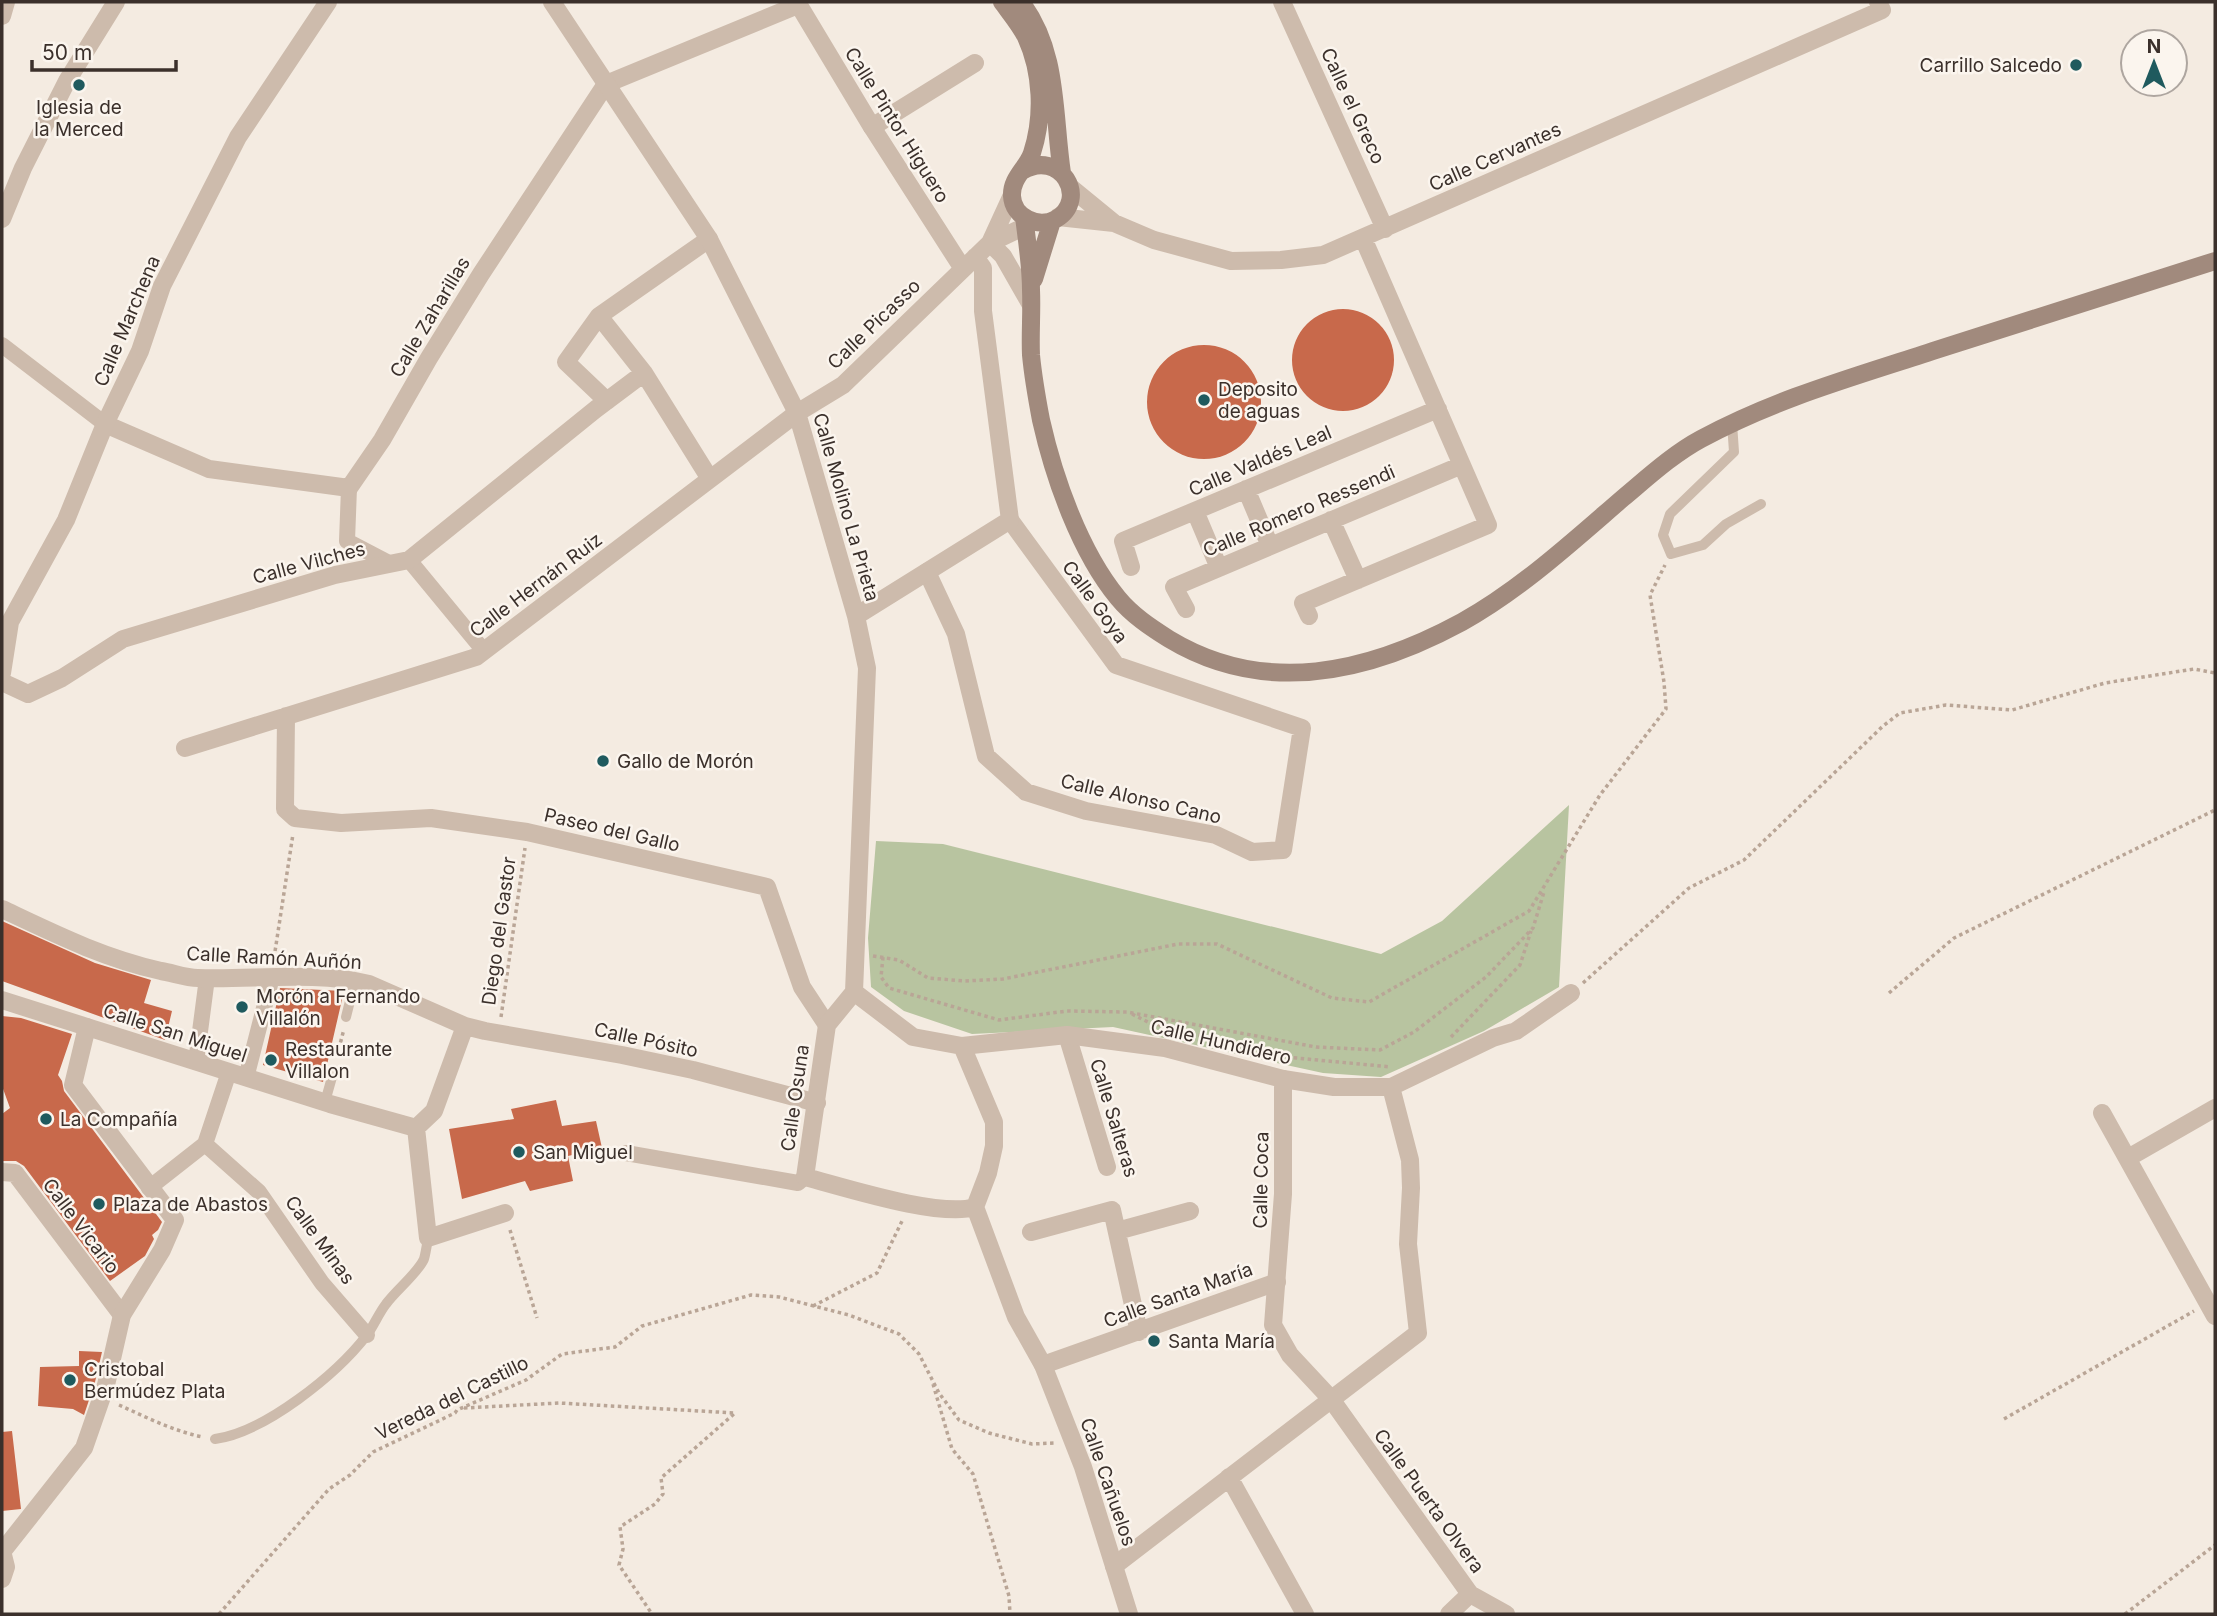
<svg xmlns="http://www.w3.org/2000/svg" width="2217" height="1616" font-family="Inter,sans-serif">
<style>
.green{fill:#b8c4a0}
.building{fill:#c8694b}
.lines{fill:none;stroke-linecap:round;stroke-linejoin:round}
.path{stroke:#b9a596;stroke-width:3.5;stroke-dasharray:3.5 3.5;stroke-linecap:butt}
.service{stroke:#cdbbac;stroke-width:10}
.pedestrian{stroke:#cdbbac;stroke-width:16}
.minor{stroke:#cdbbac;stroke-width:18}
.tertiary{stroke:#cdbbac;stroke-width:18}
.secondary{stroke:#a18a7d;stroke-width:18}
.poi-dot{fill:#1f5a5e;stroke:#fbf5ee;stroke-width:2.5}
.labels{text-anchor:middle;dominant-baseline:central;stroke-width:5;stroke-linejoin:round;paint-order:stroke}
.poi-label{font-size:19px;fill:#3b302b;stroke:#fbf5ee;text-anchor:start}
.street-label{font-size:19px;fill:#3b302b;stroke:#fbf5ee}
</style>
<rect width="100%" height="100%" fill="#f4ebe1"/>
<!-- green -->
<path class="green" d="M 1569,805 L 1559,987 L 1484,1031 L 1381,1077 L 1323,1073 L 1113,1027 L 972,1034 L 904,1011 L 871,987 L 868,938 L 876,841 L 943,844 L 1381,954 L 1442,921 Z"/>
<!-- building -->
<path class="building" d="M1292 360a51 51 0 1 1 102 0a51 51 0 1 1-102 0Z
M1147 402a57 57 0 1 1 114 0a57 57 0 1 1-114 0Z
M 2,921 L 95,963 L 151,980 L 144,1003 L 172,1011 L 165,1040 L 2,981 Z
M 280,988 L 344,991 L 323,1082 L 263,1065 Z
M 2,1016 L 21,1018 L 72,1034 L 58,1075 L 62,1081 L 64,1091 L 162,1222 L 158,1230 L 152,1235 L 154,1239 L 145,1256 L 110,1281 L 24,1166 L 16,1161 L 2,1161 L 2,1114 L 10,1108 L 2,1086 Z
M 556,1100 L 562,1126 L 596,1121 L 602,1148 L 568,1156 L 573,1181 L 530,1191 L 525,1181 L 462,1199 L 449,1129 L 514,1119 L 511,1109 Z
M 79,1351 L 102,1352 L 95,1382 L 84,1415 L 73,1409 L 38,1406 L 40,1367 L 79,1366 Z
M 12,1431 L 21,1509 L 2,1511 L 2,1432 Z"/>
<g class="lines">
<!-- path -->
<path class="path" d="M 873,956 L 899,960 L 928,978 L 965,981 L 1003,979 L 1178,944 L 1217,944 L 1332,998 L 1369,1002 L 1529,911 L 1600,795 L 1666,709 L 1664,682 L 1650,595 L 1665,565
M 883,957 L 881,977 L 889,988 L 999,1020 L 1067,1011 L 1127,1012 L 1316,1047 L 1380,1050 L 1414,1032 L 1486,977 L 1533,928 L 1544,892
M 274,958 L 293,834
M 1583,983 L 1689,888 L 1744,860 L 1883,726 L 1900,713 L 1946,705 L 2012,710 L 2105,683 L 2194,669 L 2215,673
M 1889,993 L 1954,938 L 2215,810
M 1132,1014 L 1148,1022 L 1286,1057 L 1391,1067
M 501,1017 L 525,848
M 1451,1037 L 1520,965 L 1531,931
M 337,1056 L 344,1029
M 510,1230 L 537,1318
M 813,1306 L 877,1273 L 903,1219
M 933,1384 L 952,1449 L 973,1474 L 1009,1596 L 1010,1614
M 119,1405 C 146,1417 173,1431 203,1437
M 464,1408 L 559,1403 L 735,1413 L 661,1478 L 663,1494 L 655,1504 L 620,1527 L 623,1549 L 619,1565 L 652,1614
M 2004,1419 L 2194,1311
M 219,1614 L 329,1489 L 350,1475 L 373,1452 L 455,1413 L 457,1410 L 526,1380 L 562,1354 L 615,1347 L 642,1326 L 751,1295 L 779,1297 L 849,1315 L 899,1334 L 919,1354 L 939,1393 L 959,1420 L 989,1433 L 1032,1444 L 1054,1443
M 2125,1614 L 2215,1545"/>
<!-- service -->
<path class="service" d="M 1732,423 L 1734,452 L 1670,514 L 1663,535 L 1671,554 L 1703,545 L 1726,524 L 1761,504
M 346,1017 L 355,981
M 325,1102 L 334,1070
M 215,1439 C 265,1432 336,1375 367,1335 C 374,1325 379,1313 386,1304 C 396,1290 418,1273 424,1259 C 426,1252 427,1244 428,1238"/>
<!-- pedestrian -->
<path class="pedestrian" d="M 2,345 L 105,424
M 349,488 L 347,541 L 391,564
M 409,560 L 484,651
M 196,1062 L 207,978
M 246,1078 L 272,977
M 205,1144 L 259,1192 L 322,1283 L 367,1335
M 626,1153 L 798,1183 L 805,1177
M 149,1188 L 205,1144 L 229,1072"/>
<!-- minor -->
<path class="minor" d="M 1282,2 L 1385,229
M 872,127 L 975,63
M 1070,187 L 1114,223 L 1154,240 L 1231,261 L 1281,260 L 1323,255 L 1882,10 L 1878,2
M 1058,217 L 1114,223
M 2,219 L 23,168 L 67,81 L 116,2
M 644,373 L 710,479
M 607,401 L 566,362 L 599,316 L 709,239
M 105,424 L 209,469 L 349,488 L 382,440 L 429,358 L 481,274 L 606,84 L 798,5
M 1246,489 L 1270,546
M 1195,511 L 1219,568
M 1331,520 L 1358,580
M 1131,567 L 1123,541 L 1438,409
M 927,572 L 956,634 L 986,756 L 1026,792 L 1086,811 L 1216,835 L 1252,852 L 1283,850 L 1302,728 L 1116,665 L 1010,520
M 1186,609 L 1174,587 L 1462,465
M 1309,616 L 1303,603 L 1488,525 L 1363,238
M 2,682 L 28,694 L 62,678 L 123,639 L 335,575 L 409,560 L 596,409 L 644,373 L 599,316
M 286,716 L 285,809 L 295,818 L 341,823 L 431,818 L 527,832 L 767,887 L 802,987 L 827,1025
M 185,748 L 476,657 L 797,413
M 2,909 C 55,934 103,958 161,971 C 173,973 186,978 198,978 C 252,980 316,971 369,984 L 465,1026 L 485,1031 L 622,1055 L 693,1070 L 817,1103
M 87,1027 L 330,1104 L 416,1128
M 1067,1035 L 1107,1167
M 1283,1079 L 1334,1087 L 1391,1087 L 1493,1038 L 1516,1031 L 1571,993
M 2102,1113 L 2215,1316
M 416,1128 L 428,1238 L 505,1213
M 416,1128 L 434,1111 L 465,1026
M 2128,1158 L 2215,1108
M 2,1172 L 15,1173 L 122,1315
M 1117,1231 L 1190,1211
M 1031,1232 L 1112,1210 L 1139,1332
M 1043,1365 L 1277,1282
M 1229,1477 L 1305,1614
M 1114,1566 L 1418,1333 L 1408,1244 L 1411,1188 L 1410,1160 L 1391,1087
M 1449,1614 L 1470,1594"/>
<!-- tertiary -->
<path class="tertiary" d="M 552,2 L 709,239 L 797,413 L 856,616 L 867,668 L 854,992
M 797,2 L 872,127 L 963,269
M 2,16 L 6,2
M 990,243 L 1003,256 L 1031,305
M 990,243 L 1012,195
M 797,413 L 843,385 L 990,243 L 1034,222
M 856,616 L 1010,520 L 983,311 L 983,268 L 975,257
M 2,673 L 10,622 L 66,520 L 105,424 L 140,351 L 162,286 L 238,137 L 328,2
M 854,992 L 913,1037 L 962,1046 L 1067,1035 L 1165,1048 L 1283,1079 L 1283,1194 L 1273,1325 L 1290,1355 L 1331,1399 L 1470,1594 L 1506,1614
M 854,992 L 827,1025 L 805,1177 C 844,1187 939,1218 975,1207
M 2,1000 L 87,1027 L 73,1085 L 175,1220 L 162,1250 L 122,1315 L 106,1385 L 84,1448 L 2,1552
M 962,1046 L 994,1122 L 994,1146 L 988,1173 L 975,1207 L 1016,1317 L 1043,1365 L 1083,1467 L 1129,1614
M 2,1551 L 6,1567 L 2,1579"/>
<!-- secondary -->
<path class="secondary" d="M 1002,2 C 1010,13 1020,25 1026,37 C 1042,72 1044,116 1032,153 C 1027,168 1011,178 1012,196 C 1013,217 1038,229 1056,219 C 1090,199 1060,148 1022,171
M 1021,2 C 1059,52 1053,114 1062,173
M 1024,217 C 1027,241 1031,266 1031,290 C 1032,312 1030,334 1031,355 C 1033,376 1037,399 1041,420 C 1054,478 1080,552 1118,598 C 1132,615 1150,627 1169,639 C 1265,697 1368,673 1462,622 C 1521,589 1572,542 1623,498 C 1647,478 1673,454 1701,439 C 1777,398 1854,377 1936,350 C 2029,321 2122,291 2215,261
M 1034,279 L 1052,221"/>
</g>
<!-- markers -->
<g class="poi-dot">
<circle cx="2076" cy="65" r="7"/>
<circle cx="79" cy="85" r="7"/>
<circle cx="1204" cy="400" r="7"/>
<circle cx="603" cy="761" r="7"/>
<circle cx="242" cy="1007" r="7"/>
<circle cx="271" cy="1060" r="7"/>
<circle cx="46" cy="1119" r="7"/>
<circle cx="519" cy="1152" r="7"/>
<circle cx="99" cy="1204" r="7"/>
<circle cx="1154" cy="1341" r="7"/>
<circle cx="70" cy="1380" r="7"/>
</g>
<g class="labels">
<!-- poi labels -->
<g class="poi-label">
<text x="2062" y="65" text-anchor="end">Carrillo Salcedo</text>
<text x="79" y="107" text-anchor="middle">Iglesia de<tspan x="79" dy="22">la Merced</tspan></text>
<text x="1218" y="389">Deposito<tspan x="1218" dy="22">de aguas</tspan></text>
<text x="617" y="761">Gallo de Morón</text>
<text x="256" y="996">Morón a Fernando<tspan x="256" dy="22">Villalón</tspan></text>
<text x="285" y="1049">Restaurante<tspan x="285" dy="22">Villalon</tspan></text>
<text x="60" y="1119">La Compañía</text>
<text x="533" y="1152">San Miguel</text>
<text x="113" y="1204">Plaza de Abastos</text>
<text x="1168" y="1341">Santa María</text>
<text x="84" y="1369">Cristobal<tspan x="84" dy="22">Bermúdez Plata</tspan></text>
</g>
<!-- street labels -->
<g class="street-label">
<text transform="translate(1353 106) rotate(65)">Calle el Greco</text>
<text transform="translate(897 125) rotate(58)">Calle Pintor Higuero</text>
<text transform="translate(1495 157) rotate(-24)">Calle Cervantes</text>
<text transform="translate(430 317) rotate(-59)">Calle Zaharillas</text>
<text transform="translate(127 321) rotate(-67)">Calle Marchena</text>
<text transform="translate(874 324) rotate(-44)">Calle Picasso</text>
<text transform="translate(1260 461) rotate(-23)">Calle Valdés Leal</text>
<text transform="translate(846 507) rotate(74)">Calle Molino La Prieta</text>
<text transform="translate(1299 511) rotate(-23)">Calle Romero Ressendi</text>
<text transform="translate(309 563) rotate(-15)">Calle Vilches</text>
<text transform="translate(536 585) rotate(-37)">Calle Hernán Ruiz</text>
<text transform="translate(1095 602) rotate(54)">Calle Goya</text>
<text transform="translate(1141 799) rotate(13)">Calle Alonso Cano</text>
<text transform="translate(612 830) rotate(13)">Paseo del Gallo</text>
<text transform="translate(499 931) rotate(-82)">Diego del Gastor</text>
<text transform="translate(274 958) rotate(3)">Calle Ramón Auñón</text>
<text transform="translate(175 1033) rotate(18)">Calle San Miguel</text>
<text transform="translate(646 1040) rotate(12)">Calle Pósito</text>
<text transform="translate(1221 1042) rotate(13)">Calle Hundidero</text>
<text transform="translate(795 1098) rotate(-82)">Calle Osuna</text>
<text transform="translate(1114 1118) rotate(73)">Calle Salteras</text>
<text transform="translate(1261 1180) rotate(-89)">Calle Coca</text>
<text transform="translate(81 1226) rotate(53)">Calle Vicario</text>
<text transform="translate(320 1240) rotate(54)">Calle Minas</text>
<text transform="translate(1178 1295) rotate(-20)">Calle Santa María</text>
<text transform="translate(452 1398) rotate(-26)">Vereda del Castillo</text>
<text transform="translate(1108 1482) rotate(71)">Calle Cañuelos</text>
<text transform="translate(1429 1501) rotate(54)">Calle Puerta Olvera</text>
</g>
</g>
<!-- border -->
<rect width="2217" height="1616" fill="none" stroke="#3b302b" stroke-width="7"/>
<!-- north arrow -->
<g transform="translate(2154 63)"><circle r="33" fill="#fbf5ee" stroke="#aea6a0" stroke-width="2"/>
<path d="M0-5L12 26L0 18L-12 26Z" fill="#1f5a5e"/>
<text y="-10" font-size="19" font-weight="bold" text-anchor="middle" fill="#3b302b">N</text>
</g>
<!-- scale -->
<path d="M32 60v10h144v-10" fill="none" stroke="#3b302b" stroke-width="3.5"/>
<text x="42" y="60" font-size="21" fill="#3b302b" stroke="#fbf5ee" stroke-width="5" paint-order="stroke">50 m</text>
</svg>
